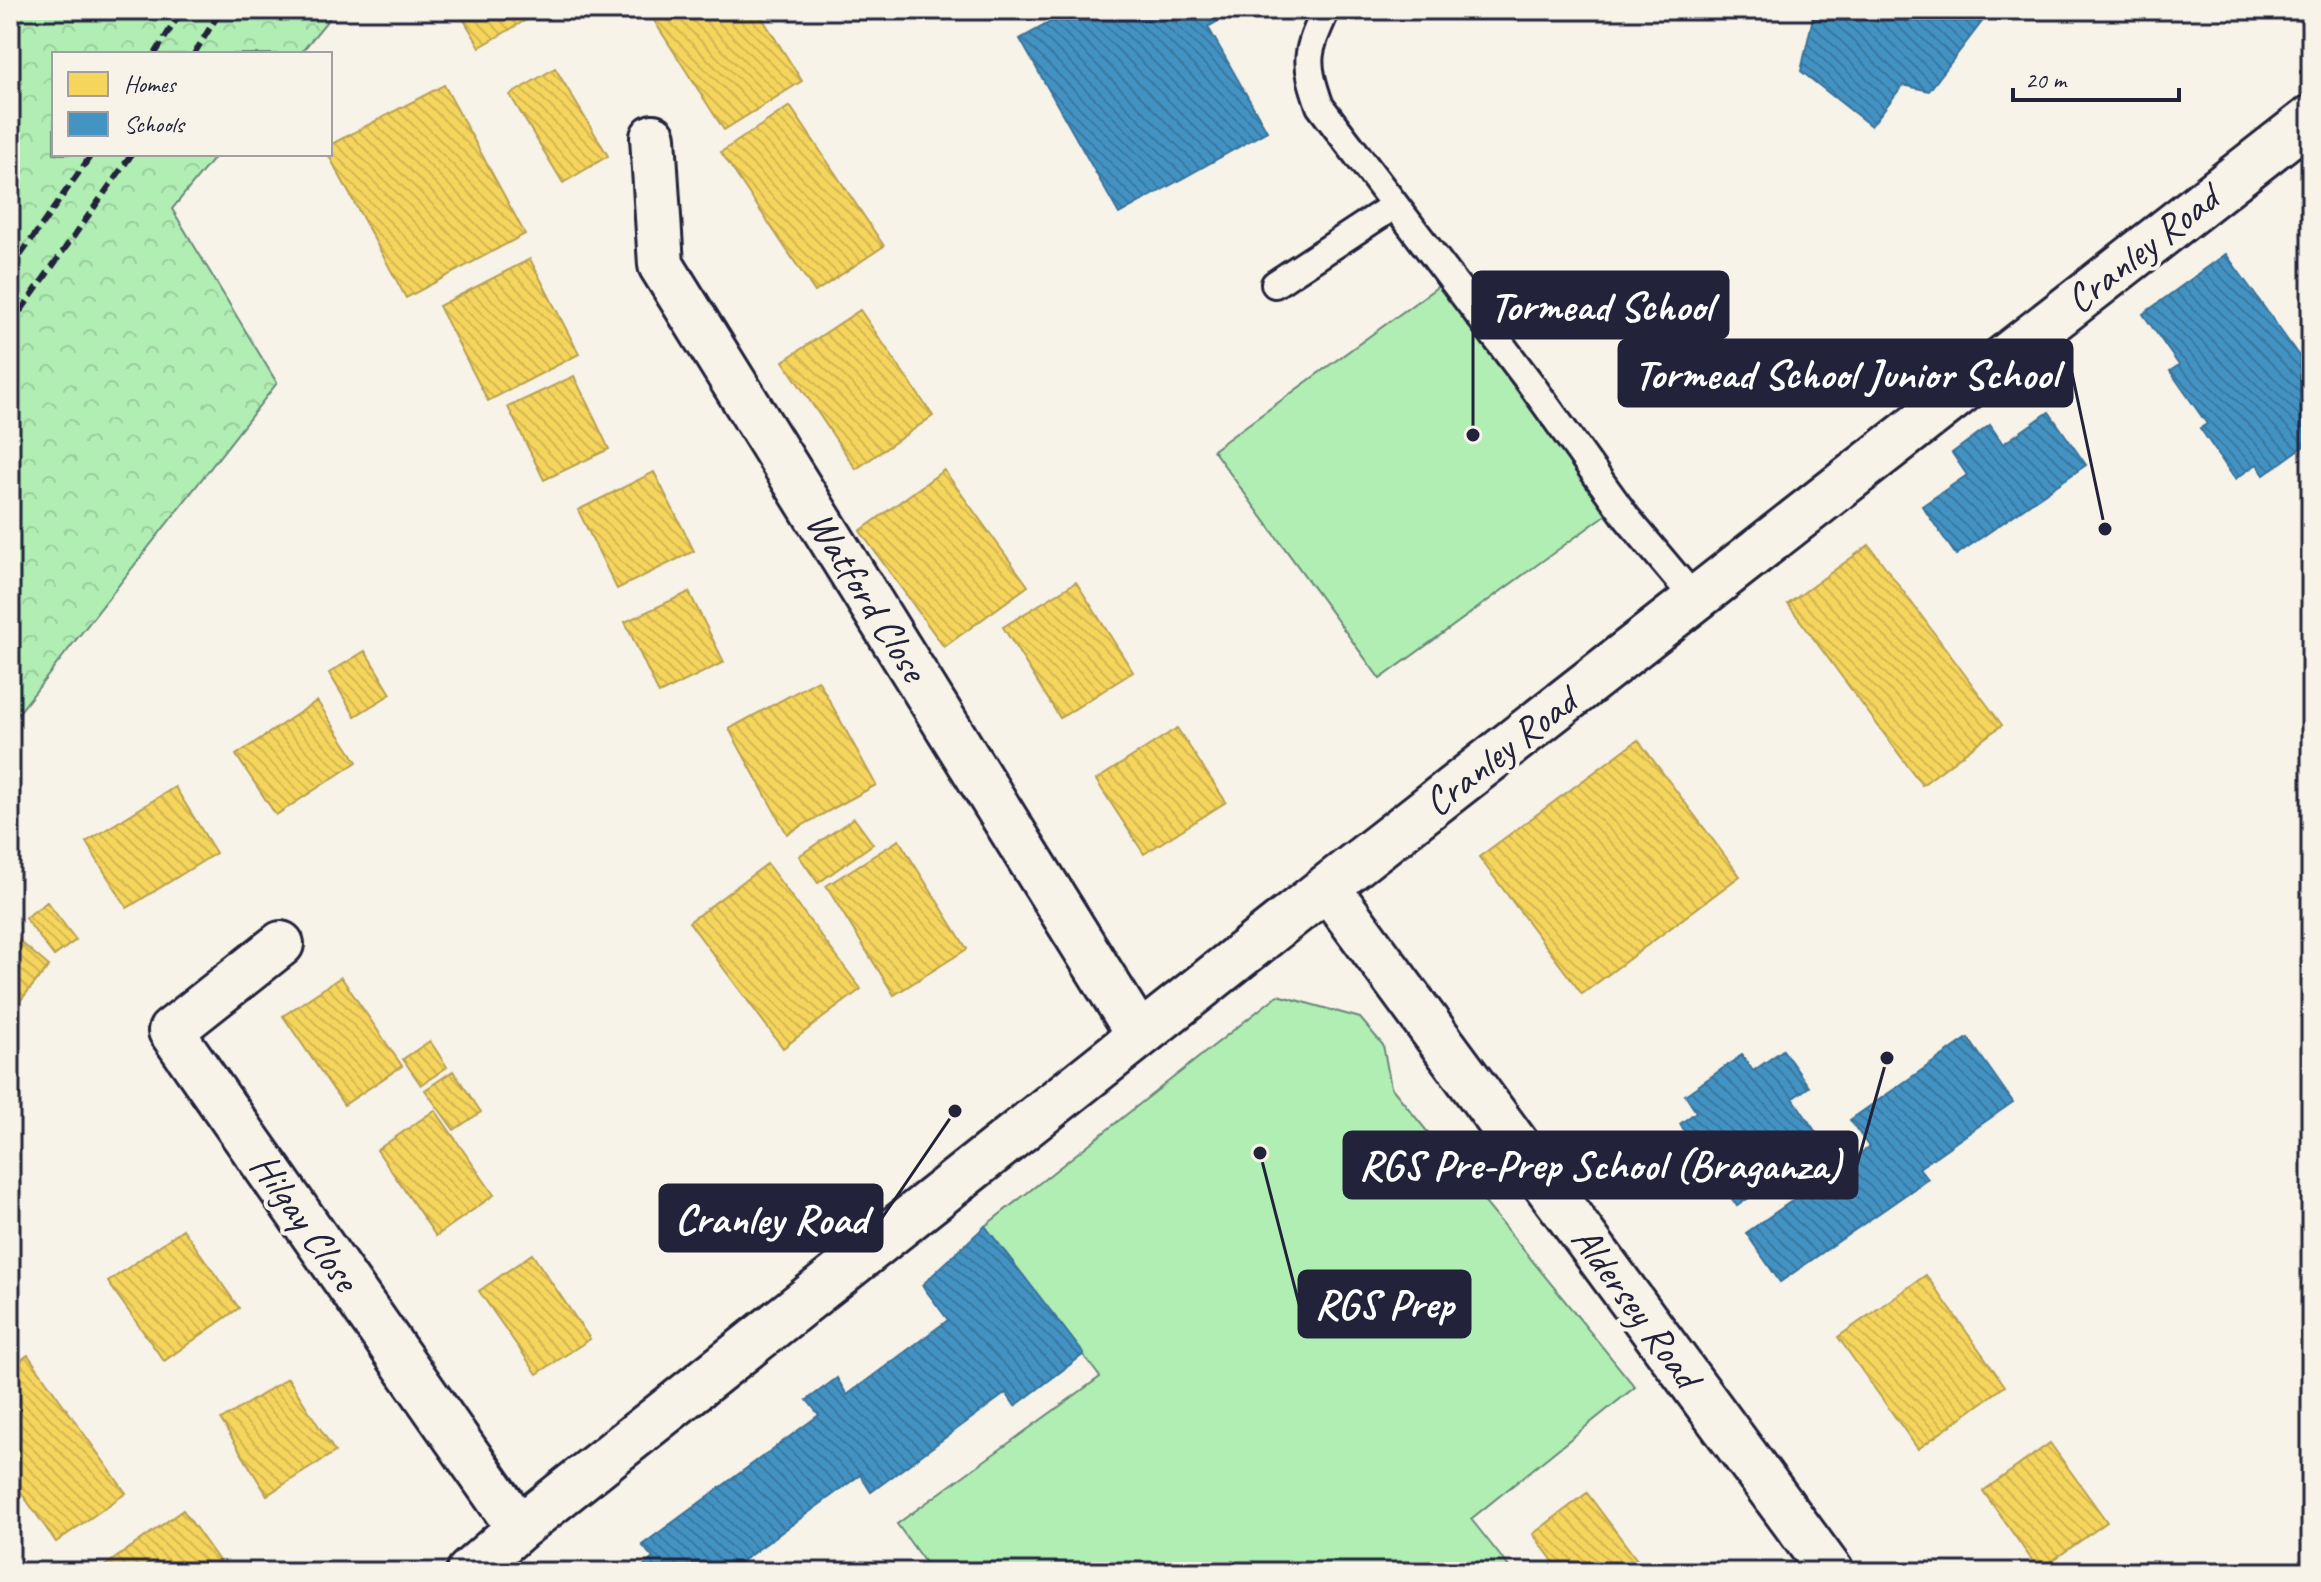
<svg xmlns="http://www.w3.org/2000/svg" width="2321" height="1582" font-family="Caveat,sans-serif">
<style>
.forest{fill:url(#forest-crowns);stroke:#6a8878;stroke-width:2}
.garden{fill:#b1eeb4;stroke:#6a8878;stroke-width:2}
.homes{fill:url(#homes-back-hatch);stroke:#b69f52;stroke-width:2}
.schools{fill:url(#schools-back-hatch);stroke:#39719a;stroke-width:2}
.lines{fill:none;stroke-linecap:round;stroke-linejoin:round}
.lane-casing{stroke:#22223b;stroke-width:32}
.street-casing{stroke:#22223b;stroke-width:50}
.lane{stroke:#f7f3e8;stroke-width:26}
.street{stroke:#f7f3e8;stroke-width:44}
.rail{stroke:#22223b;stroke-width:6;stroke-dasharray:12 6;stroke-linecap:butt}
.labels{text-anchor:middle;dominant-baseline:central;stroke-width:8;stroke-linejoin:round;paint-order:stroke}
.street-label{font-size:40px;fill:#22223b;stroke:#f7f3e8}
.leader{fill:none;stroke:#22223b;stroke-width:3}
.callout-dot{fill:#22223b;stroke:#f7f3e8;stroke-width:3}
.callout{fill:#22223b;stroke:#22223b;stroke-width:3}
.callout-label{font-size:42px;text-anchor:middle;font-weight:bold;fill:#fff}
</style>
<defs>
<pattern id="forest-crowns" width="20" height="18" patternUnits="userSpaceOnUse" patternTransform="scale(2)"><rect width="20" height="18" fill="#b1eeb4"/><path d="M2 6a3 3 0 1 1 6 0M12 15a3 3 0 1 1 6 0" fill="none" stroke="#98cc9c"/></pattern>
<pattern id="homes-back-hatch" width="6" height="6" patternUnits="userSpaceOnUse" patternTransform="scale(2)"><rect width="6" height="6" fill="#f6d55c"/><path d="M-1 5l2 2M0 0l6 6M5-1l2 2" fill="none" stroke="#d3b751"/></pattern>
<pattern id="schools-back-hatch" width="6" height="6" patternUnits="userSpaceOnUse" patternTransform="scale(2)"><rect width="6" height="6" fill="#4393c3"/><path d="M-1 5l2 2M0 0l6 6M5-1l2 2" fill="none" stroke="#3878a0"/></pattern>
</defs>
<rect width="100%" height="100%" fill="#f7f3e8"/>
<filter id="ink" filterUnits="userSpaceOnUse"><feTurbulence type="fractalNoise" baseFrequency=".0125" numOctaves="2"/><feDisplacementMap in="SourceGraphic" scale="16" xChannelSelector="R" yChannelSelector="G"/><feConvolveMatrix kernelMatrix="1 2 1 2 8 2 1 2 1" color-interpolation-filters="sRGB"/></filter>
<g filter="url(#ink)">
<!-- forest -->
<path class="forest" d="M 10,10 L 336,10 L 300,54 L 54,54 L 54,154 L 217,154 L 172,209 L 277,383 L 10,724 Z"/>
<!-- garden -->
<path class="garden" d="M 1440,285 L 1607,514 L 1380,679 L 1213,450 Z
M 1278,995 L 1360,1018 L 1383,1045 L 1391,1087 L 1635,1387 L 1471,1519 L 1513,1572 L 932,1572 L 897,1524 L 1100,1377 L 985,1226 Z"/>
<!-- homes -->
<path class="homes" d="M 458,10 L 527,10 L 531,17 L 480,47 Z
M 667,10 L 757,10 L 802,81 L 724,130 L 653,19 Z
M 555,68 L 608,156 L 563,183 L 510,95 Z
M 444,85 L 525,234 L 406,298 L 328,154 L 330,145 Z
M 790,106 L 884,246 L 815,292 L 721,152 Z
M 530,259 L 579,354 L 488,401 L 439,306 Z
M 860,310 L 933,416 L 856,469 L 783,361 Z
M 574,376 L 609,449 L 544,480 L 508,407 Z
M 944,470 L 1028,586 L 944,647 L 860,531 Z
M 654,472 L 694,551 L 617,589 L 578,510 Z
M 1869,545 L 2002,725 L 1922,785 L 1788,604 Z
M 1076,582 L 1133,672 L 1060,718 L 1003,627 Z
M 689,592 L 724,662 L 659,694 L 625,622 Z
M 365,651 L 391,694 L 355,716 L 329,673 Z
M 818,680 L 876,785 L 787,834 L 729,729 Z
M 317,701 L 357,762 L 276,815 L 236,755 Z
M 1177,728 L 1226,802 L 1144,854 L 1096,780 Z
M 1638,740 L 1740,876 L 1582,994 L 1479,857 Z
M 175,787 L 216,853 L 127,908 L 86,842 Z
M 854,818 L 873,844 L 818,883 L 799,856 Z
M 899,840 L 967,949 L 894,995 L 826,886 Z
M 767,864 L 861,989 L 783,1048 L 689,922 Z
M 47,902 L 76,940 L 54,956 L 25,918 Z
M 10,933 L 49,966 L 10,1013 Z
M 341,977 L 402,1066 L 344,1105 L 283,1016 Z
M 430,1041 L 447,1067 L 421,1085 L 403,1059 Z
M 453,1071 L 481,1112 L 454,1130 L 425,1090 Z
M 435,1110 L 494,1195 L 436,1236 L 377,1150 Z
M 183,1229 L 239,1308 L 164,1361 L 108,1282 Z
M 532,1254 L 590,1339 L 537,1374 L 479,1291 Z
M 1926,1275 L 2005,1386 L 1918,1449 L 1838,1337 Z
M 28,1355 L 126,1493 L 56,1542 L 10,1477 L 10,1368 Z
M 288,1378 L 335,1452 L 267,1495 L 221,1420 Z
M 2050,1443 L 2107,1522 L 2039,1570 L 1983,1491 Z
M 1587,1493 L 1646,1572 L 1561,1572 L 1533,1534 Z
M 183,1510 L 227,1572 L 96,1572 Z"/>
<!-- schools -->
<path class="schools" d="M 1072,10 L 1238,10 L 1208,27 L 1267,131 L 1119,214 L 1020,39 Z
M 1811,10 L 1991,10 L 1929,91 L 1903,85 L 1871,126 L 1801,71 L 1814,13 Z
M 2226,254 L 2311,373 L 2311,441 L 2264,475 L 2257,464 L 2235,479 L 2200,428 L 2207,424 L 2170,371 L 2179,365 L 2143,314 Z
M 2049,412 L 2086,465 L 1956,555 L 1922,506 L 1967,475 L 1952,453 L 1990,425 L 2003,444 Z
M 1968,1038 L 2013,1102 L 1919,1168 L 1928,1179 L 1780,1282 L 1746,1233 L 1869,1147 L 1850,1120 Z
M 1783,1050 L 1809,1087 L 1793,1098 L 1825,1146 L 1737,1206 L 1680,1124 L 1696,1112 L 1685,1095 L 1742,1055 L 1753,1071 Z
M 985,1226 L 1084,1354 L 1015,1406 L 1006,1393 L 871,1492 L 860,1475 L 727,1572 L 636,1572 L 653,1558 L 642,1545 L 819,1415 L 807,1400 L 837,1378 L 847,1395 L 948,1320 L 922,1285 Z"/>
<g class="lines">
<!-- lane casing -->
<g class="lane-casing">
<path id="lane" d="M 1326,10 C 1306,54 1304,60 1320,106 L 1528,380 L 1627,518 L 1695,599
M 1275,284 L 1395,205"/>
</g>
<!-- street casing -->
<g class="street-casing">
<path id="street" d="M 653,137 L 661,265 L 1139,1035
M 1327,887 L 1831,1572
M 281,944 L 171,1031 L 519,1528
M 469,1572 L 519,1528 L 1327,887 L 2311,118"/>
</g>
<!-- lane -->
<use href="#lane" class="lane"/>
<!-- street -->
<use href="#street" class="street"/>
<!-- rail -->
<path class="rail" d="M 155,54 L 182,10
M 194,54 L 221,10
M 10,270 L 92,154
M 10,326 L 132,154"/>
</g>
</g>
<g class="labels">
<!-- street labels -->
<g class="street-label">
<text transform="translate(2142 249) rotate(-38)">Cranley Road</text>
<text transform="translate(867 596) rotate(58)">Watford Close</text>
<text transform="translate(1500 752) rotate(-38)">Cranley Road</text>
<text transform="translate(305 1222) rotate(55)">Hilgay Close</text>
<text transform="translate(1636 1307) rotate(54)">Aldersey Road</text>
</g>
</g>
<!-- callouts -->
<path class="leader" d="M1473 435L1473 305M2105 529L2072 373M1887 1058L1857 1165M955 1111L882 1218M1260 1153L1299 1304"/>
<g class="callout-dot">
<circle cx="1473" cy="435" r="8"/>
<circle cx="2105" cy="529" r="8"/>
<circle cx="1887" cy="1058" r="8"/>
<circle cx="955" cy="1111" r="8"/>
<circle cx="1260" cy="1153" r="8"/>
</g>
<g class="callout">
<rect x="1473" y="272" width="255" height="66" rx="8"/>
<rect x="1619" y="340" width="453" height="66" rx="8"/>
<rect x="1344" y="1132" width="513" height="66" rx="8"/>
<rect x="660" y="1185" width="222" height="66" rx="8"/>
<rect x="1299" y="1271" width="171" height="66" rx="8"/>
</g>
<g class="callout-label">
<text x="1601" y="320">Tormead School</text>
<text x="1846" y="388">Tormead School Junior School</text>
<text x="1600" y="1179">RGS Pre-Prep School (Braganza)</text>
<text x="771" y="1233">Cranley Road</text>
<text x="1384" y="1318">RGS Prep</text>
</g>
<!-- margin -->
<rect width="2321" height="1582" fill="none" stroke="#f7f3e8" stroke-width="40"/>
<rect x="20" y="20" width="2281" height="1542" fill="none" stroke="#22223b" stroke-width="3" filter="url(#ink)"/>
<!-- legend -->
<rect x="52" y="52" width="280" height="104" fill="#f7f3e8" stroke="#a29fa3" stroke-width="2"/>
<rect x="68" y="72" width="40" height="24" fill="#f6d55c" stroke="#a29fa3" stroke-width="2"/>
<text x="124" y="92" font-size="24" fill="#22223b">Homes</text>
<rect x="68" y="112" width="40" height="24" fill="#4393c3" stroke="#a29fa3" stroke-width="2"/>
<text x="124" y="132" font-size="24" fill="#22223b">Schools</text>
<!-- scale -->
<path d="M2013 88v12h166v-12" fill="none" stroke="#22223b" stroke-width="4"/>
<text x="2025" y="88" font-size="24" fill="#22223b" stroke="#f7f3e8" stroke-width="6" paint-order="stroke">20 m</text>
</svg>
